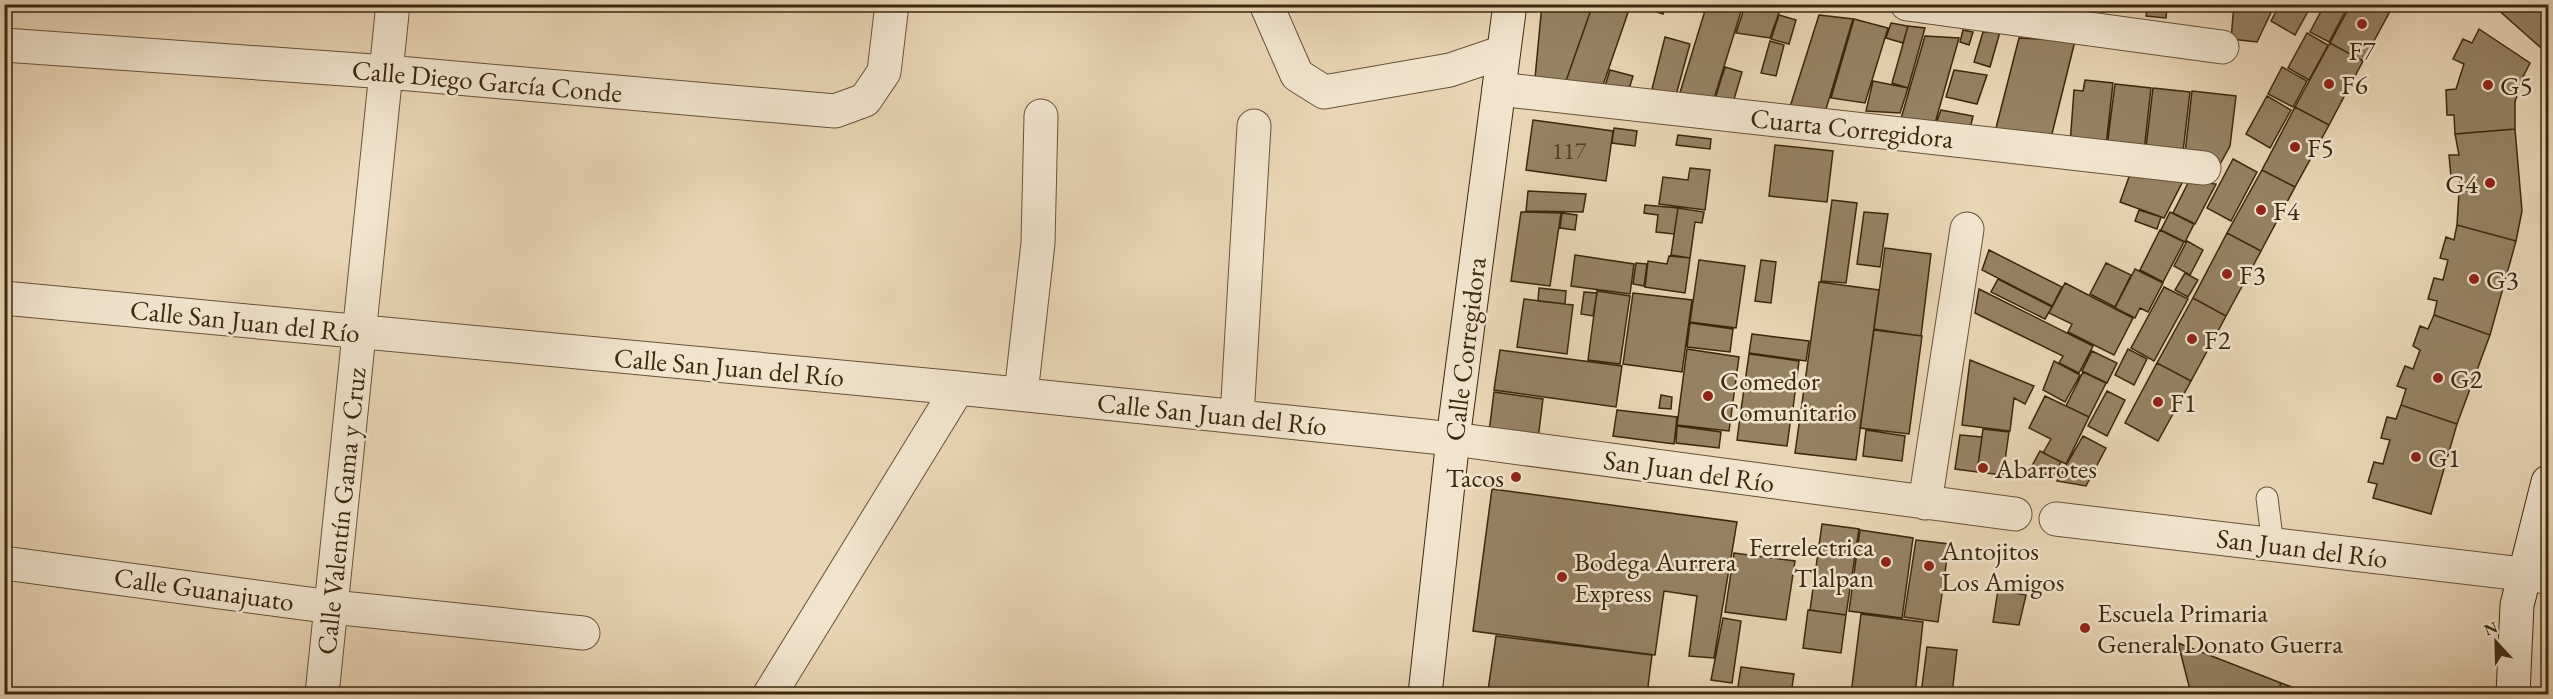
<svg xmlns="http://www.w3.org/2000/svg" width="2553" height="699" font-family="'EB Garamond',serif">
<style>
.building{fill:#958263;stroke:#3b280d;stroke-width:1.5}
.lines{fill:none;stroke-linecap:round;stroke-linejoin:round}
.lane-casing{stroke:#665336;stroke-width:23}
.street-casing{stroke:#665336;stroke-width:35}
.secondary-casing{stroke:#3b280d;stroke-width:35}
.lane{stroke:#f0e4ce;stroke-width:21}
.street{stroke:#f0e4ce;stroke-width:33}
.secondary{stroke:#f0e4ce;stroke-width:33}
.poi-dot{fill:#8f2418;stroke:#f0e4ce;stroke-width:2}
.labels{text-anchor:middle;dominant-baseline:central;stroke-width:5;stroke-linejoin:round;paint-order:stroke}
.number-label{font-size:24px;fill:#523e22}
.poi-label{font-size:27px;fill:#3b280d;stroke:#f0e4ce;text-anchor:start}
.street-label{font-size:27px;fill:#3b280d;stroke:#f0e4ce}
</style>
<rect width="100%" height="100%" fill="#e8d5b3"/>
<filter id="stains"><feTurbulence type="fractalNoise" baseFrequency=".00333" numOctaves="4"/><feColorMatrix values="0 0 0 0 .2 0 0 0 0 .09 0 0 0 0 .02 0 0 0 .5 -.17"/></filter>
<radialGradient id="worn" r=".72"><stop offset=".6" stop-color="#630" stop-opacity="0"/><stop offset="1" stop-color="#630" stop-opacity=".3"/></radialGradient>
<!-- building -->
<path class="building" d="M 1542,4 L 1593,4 L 1566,81 L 1535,78 Z
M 1593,4 L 1631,4 L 1603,85 L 1566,81 Z
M 1634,4 L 1666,4 L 1663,14 Z
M 1707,4 L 1743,5 L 1713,102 L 1679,96 Z
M 2064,4 L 2104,4 L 2104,12 L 2064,8 Z
M 2148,4 L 2167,4 L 2166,18 L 2146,16 Z
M 2234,4 L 2275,4 L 2257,42 L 2231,39 Z
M 2280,4 L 2312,4 L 2295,35 L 2271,21 Z
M 2325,4 L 2349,4 L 2329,42 L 2310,32 Z
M 2351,4 L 2394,4 L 2363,61 L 2330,43 Z
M 2498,4 L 2548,4 L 2548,41 L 2540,47 L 2495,7 Z
M 1745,6 L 1780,10 L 1770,38 L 1736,33 Z
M 1779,15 L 1796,20 L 1789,44 L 1771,39 Z
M 1819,15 L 1853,19 L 1824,116 L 1789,110 Z
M 1854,19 L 1888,28 L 1865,103 L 1831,98 Z
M 1891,23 L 1908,26 L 1903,43 L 1886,38 Z
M 1908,26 L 1925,28 L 1908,88 L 1892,83 Z
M 2479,29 L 2530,63 L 2521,81 L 2515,102 L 2515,129 L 2455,134 L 2454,115 L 2447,115 L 2446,90 L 2456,89 L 2464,64 L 2453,59 L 2463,39 L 2472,43 Z
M 1963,30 L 1973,32 L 1969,45 L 1960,42 Z
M 1983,32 L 2000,32 L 1990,67 L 1974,62 Z
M 2307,33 L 2328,45 L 2309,80 L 2288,68 Z
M 1925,36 L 1959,38 L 1934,127 L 1900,122 Z
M 1665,37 L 1690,44 L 1676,95 L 1652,89 Z
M 2019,38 L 2075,41 L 2050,142 L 1995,132 Z
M 1770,41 L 1784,45 L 1776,76 L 1761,73 Z
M 2330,43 L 2363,61 L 2329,125 L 2295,107 Z
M 1725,67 L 1742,72 L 1732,106 L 1714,102 Z
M 2282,67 L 2307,81 L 2293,107 L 2268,94 Z
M 1610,70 L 1633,76 L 1628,92 L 1605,86 Z
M 1954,70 L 1987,75 L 1977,104 L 1946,97 Z
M 2085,80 L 2113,83 L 2106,146 L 2070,144 L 2074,90 L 2083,91 Z
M 1873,81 L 1908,88 L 1900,113 L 1866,111 Z
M 2115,84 L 2151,88 L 2144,151 L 2107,147 Z
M 2153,88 L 2190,92 L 2182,160 L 2145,156 Z
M 2192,91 L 2236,96 L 2230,146 L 2219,166 L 2184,162 Z
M 2267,96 L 2291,110 L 2270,148 L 2246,134 Z
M 2295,107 L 2329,125 L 2295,187 L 2262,170 Z
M 1941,110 L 1973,116 L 1969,133 L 1935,126 Z
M 1533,120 L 1613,131 L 1606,181 L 1526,170 Z
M 1614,128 L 1637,131 L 1635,146 L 1612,143 Z
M 2515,129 L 2522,211 L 2516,241 L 2457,225 L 2460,176 L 2451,177 L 2449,155 L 2459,155 L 2455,134 Z
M 1678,135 L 1711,139 L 1710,149 L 1676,145 Z
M 1775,145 L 1833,151 L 1827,202 L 1769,196 Z
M 2233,159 L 2257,172 L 2231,221 L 2207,208 Z
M 1690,168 L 1710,170 L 1705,210 L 1659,204 L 1663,177 L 1688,180 Z
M 2262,170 L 2295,187 L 2261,251 L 2227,233 Z
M 2130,174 L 2183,181 L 2164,218 L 2120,202 Z
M 2189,181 L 2216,184 L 2195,224 L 2173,213 Z
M 1528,191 L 1586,194 L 1583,212 L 1526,211 Z
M 1832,200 L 1857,203 L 1846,283 L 1821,281 Z
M 1645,205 L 1678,208 L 1674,234 L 1656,232 L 1658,215 L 1644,213 Z
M 1678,208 L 1704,212 L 1702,223 L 1695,222 L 1690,258 L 1671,255 Z
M 2139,210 L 2161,217 L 2157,229 L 2135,221 Z
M 1521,212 L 1561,213 L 1550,286 L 1511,281 Z
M 1864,212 L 1888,214 L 1880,267 L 1857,264 Z
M 2170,212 L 2194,224 L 2185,242 L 2161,230 Z
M 1562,213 L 1577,215 L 1575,230 L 1560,228 Z
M 2457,225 L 2516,241 L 2490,335 L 2434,315 L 2437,301 L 2428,299 L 2434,278 L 2443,280 L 2448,260 L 2440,258 L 2446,237 L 2454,240 Z
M 2160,230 L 2184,242 L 2163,282 L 2140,270 Z
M 2227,233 L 2261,251 L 2226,316 L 2193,298 Z
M 2187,241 L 2203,250 L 2190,275 L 2174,266 Z
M 1885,248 L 1931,254 L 1921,336 L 1874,329 Z
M 1989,250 L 2062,287 L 2052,306 L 1982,270 Z
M 1575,255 L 1634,264 L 1630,294 L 1571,286 Z
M 1669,256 L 1690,258 L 1685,293 L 1645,287 L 1648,261 L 1667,264 Z
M 1699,260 L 1745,266 L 1736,328 L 1690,322 Z
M 1761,260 L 1776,262 L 1771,303 L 1755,301 Z
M 1636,263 L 1647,264 L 1644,286 L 1633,284 Z
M 2106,263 L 2131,275 L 2115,307 L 2090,294 Z
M 2135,269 L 2163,283 L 2148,312 L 2140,308 L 2135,318 L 2115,308 Z
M 2185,273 L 2198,280 L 2188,297 L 2175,290 Z
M 1998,279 L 2052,307 L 2045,319 L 1991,292 Z
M 1819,282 L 1879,290 L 1856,460 L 1795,453 Z
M 2065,283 L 2133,318 L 2114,355 L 2068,332 L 2072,324 L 2049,313 Z
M 2164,287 L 2188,299 L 2154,361 L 2131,348 Z
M 1539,288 L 1566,291 L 1565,304 L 1538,301 Z
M 1979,289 L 2093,346 L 2079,373 L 2059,363 L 2063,356 L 1975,313 Z
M 1597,291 L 1630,296 L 1620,364 L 1588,360 Z
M 1584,292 L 1597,293 L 1593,316 L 1581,314 Z
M 1633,293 L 1692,300 L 1682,372 L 1623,364 Z
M 2193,298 L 2226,316 L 2191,381 L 2157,363 Z
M 1524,299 L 1573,305 L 1567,354 L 1517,347 Z
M 2434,315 L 2490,335 L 2457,424 L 2401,405 L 2406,389 L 2397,386 L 2405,366 L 2413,369 L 2420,350 L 2413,346 L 2420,326 L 2428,329 Z
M 1690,323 L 1733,329 L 1730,352 L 1687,347 Z
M 1874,330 L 1922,336 L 1909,434 L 1860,428 Z
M 1752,334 L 1809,341 L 1806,361 L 1749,353 Z
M 1687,349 L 1739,357 L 1729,431 L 1677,425 Z
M 2128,349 L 2147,359 L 2134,385 L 2115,375 Z
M 1500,350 L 1622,366 L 1616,407 L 1494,390 Z
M 2092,351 L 2117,363 L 2107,383 L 2082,371 Z
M 1749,354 L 1799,361 L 1792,416 L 1741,410 Z
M 1970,360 L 2034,386 L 2025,404 L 2014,398 L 2010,431 L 1962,425 Z
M 2054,361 L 2080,375 L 2065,402 L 2043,390 Z
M 2157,363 L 2191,381 L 2158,441 L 2125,423 Z
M 2083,372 L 2106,383 L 2089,417 L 2066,406 Z
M 2107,391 L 2125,400 L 2107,436 L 2088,426 Z
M 1494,392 L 1543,399 L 1538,439 L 1489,432 Z
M 1661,395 L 1672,397 L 1671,409 L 1659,408 Z
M 2045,396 L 2089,417 L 2066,464 L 2043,453 L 2051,439 L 2029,428 Z
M 2401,405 L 2457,424 L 2431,514 L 2373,498 L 2377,484 L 2368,482 L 2374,462 L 2383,464 L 2386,453 L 2390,440 L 2381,438 L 2387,417 L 2396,419 Z
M 1617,410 L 1677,417 L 1674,444 L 1613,436 Z
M 1741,410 L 1791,417 L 1787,446 L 1737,440 Z
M 1677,426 L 1721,432 L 1719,448 L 1676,443 Z
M 1983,429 L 2009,432 L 2003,475 L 1977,472 Z
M 1866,430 L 1905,436 L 1902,461 L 1863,456 Z
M 1960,435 L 1982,437 L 1977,472 L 1955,469 Z
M 2083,436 L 2106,448 L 2086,486 L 2057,481 Z
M 2040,451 L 2061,462 L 2054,475 L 2028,473 Z
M 1492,489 L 1737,522 L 1714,658 L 1689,656 L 1697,596 L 1664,591 L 1655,655 L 1473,631 Z
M 1822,524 L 1859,529 L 1846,615 L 1810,610 Z
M 1860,530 L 1913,538 L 1902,618 L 1849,611 Z
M 1916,540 L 1949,544 L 1938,622 L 1904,617 Z
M 1734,553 L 1795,561 L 1786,620 L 1725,612 Z
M 1998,590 L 2026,595 L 2019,625 L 1993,622 Z
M 1808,610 L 1846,615 L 1841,653 L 1803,648 Z
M 1861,614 L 1923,622 L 1915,694 L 1851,694 Z
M 1723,618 L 1741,621 L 1732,683 L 1711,680 Z
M 1496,636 L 1652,655 L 1647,694 L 1525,694 L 1488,690 Z
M 2178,643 L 2281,683 L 2277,694 L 2191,694 Z
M 1927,647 L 1957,650 L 1952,694 L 1921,694 Z
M 1741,667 L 1794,674 L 1791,694 L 1737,693 Z
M 2281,683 L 2310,694 L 2277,694 Z"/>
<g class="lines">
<!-- lane casing -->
<g class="lane-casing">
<path id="lane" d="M 2267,498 L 2273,545"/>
</g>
<!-- street casing -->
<g class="street-casing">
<path id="street" d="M 1266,4 L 1297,75 L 1324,92 L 1450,70 L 1503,52
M 1907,4 L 2222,47
M 4,45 L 387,72 L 835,111 L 865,100 L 884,72 L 892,4
M 1499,89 L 2204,168
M 4,298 L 958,388 L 1453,439 L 2015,514
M 1021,394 L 1038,243 L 1041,116
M 1237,417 L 1254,126
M 1925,503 L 1967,229
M 2056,519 L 2548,577
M 4,563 L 332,607 L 583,633
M 322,694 L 393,4
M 770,694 L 958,388"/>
</g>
<!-- secondary casing -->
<g class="secondary-casing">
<path id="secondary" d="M 1425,694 L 1453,439 L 1510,4
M 2513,694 L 2517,605 L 2548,482"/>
</g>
<!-- lane -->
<use href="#lane" class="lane"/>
<!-- street -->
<use href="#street" class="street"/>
<!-- secondary -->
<use href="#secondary" class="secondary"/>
</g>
<!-- markers -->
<g class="poi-dot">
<circle cx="2362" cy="24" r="6"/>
<circle cx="2329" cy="84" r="6"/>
<circle cx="2488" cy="85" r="6"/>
<circle cx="2295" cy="147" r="6"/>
<circle cx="2490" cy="183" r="6"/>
<circle cx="2261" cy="210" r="6"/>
<circle cx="2227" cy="274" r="6"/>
<circle cx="2474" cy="279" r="6"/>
<circle cx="2192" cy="339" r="6"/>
<circle cx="2438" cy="378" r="6"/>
<circle cx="1708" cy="396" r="6"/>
<circle cx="2158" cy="402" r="6"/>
<circle cx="2416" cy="457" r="6"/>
<circle cx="1983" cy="468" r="6"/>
<circle cx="1516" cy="477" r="6"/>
<circle cx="1886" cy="562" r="6"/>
<circle cx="1929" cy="566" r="6"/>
<circle cx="1562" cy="577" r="6"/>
<circle cx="2085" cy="628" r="6"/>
</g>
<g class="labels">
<!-- number labels -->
<g class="number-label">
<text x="1569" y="150">117</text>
</g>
<!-- poi labels -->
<g class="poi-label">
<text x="2362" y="50" text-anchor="middle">F7</text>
<text x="2341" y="84">F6</text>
<text x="2500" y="85">G5</text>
<text x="2307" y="147">F5</text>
<text x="2478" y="183" text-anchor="end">G4</text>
<text x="2273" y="210">F4</text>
<text x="2239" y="274">F3</text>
<text x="2486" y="279">G3</text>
<text x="2204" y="339">F2</text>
<text x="2450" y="378">G2</text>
<text x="1720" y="380">Comedor<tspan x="1720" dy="31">Comunitario</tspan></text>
<text x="2170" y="402">F1</text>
<text x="2428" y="457">G1</text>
<text x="1995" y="468">Abarrotes</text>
<text x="1504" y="477" text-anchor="end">Tacos</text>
<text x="1874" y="546" text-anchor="end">Ferrelectrica<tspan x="1874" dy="31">Tlalpan</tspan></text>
<text x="1941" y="550">Antojitos<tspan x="1941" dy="31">Los Amigos</tspan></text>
<text x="1574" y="561">Bodega Aurrera<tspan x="1574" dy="31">Express</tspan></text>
<text x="2097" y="612">Escuela Primaria<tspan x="2097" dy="31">General Donato Guerra</tspan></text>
</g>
<!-- street labels -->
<g class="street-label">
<text transform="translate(487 81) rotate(5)">Calle Diego García Conde</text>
<text transform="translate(1852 128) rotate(6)">Cuarta Corregidora</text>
<text transform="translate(245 321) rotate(6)">Calle San Juan del Río</text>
<text transform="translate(1465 349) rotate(-83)">Calle Corregidora</text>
<text transform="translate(729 367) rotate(5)">Calle San Juan del Río</text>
<text transform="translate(1212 414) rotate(6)">Calle San Juan del Río</text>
<text transform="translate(1689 471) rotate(8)">San Juan del Río</text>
<text transform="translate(341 511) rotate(-84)">Calle Valentín Gama y Cruz</text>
<text transform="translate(2302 548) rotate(7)">San Juan del Río</text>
<text transform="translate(204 589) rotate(8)">Calle Guanajuato</text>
</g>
</g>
<!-- margin -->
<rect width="2553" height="699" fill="none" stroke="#e8d5b3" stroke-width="24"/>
<rect x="6" y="6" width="2541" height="687" fill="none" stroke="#3b280d" stroke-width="3"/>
<rect x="12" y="12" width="2529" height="675" fill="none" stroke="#3b280d" stroke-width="1.5"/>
<!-- north arrow -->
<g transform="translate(2496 642) rotate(338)" stroke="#f0e4ce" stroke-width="4.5" paint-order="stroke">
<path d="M0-4.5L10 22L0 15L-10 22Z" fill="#3b280d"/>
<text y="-9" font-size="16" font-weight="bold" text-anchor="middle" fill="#3b280d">N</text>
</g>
<rect width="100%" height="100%" filter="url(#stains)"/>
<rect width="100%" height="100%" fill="url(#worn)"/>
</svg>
